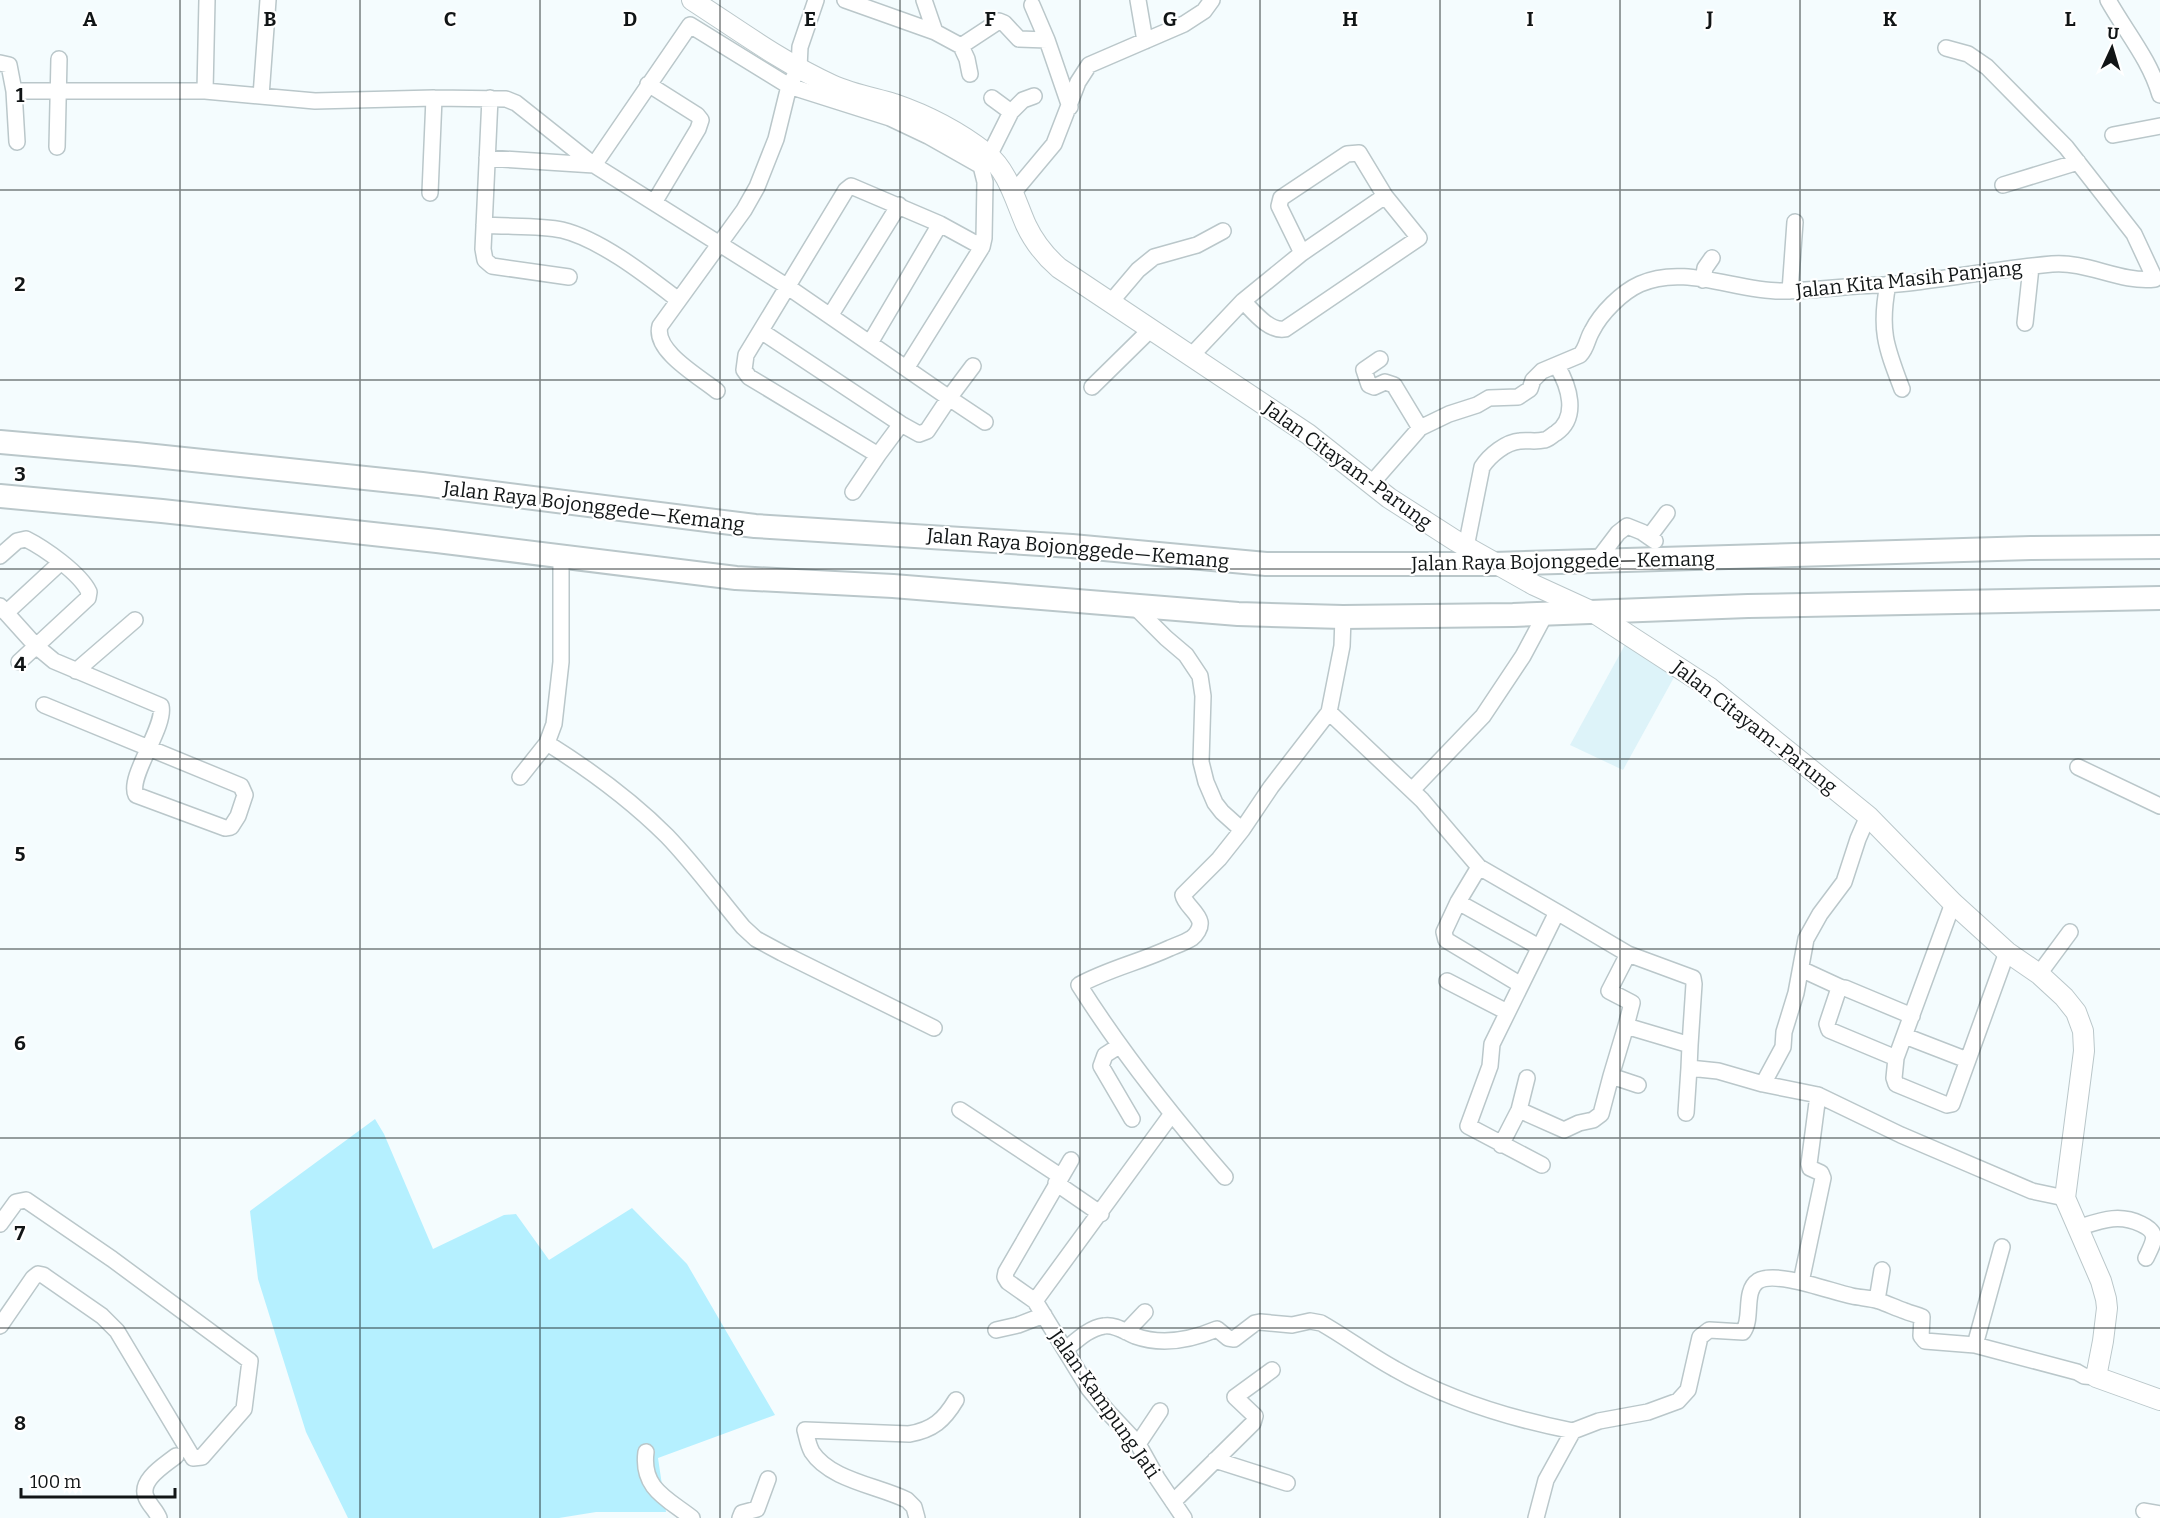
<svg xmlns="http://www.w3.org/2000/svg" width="2160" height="1518" font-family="Bitter,serif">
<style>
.built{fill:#ddf3f9}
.green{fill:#b5f0ff}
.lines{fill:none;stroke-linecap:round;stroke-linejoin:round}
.minor-casing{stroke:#bac7ca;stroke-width:18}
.major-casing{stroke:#bac7ca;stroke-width:22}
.highway-casing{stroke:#bac7ca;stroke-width:26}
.minor{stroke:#fff;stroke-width:15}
.major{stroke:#fff;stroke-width:20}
.highway{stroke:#fff;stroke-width:22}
.grid{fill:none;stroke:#111516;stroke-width:1.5;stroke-opacity:0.55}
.labels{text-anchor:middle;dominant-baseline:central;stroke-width:4.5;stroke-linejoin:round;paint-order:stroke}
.street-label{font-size:20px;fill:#111516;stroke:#fff}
.grid-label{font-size:20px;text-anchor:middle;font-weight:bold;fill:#111516;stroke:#fff;stroke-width:4.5;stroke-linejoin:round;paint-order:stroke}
</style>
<rect width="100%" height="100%" fill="#f4fcfe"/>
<!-- built -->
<path class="built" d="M 1627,641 L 1678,670 L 1623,770 L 1570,745 Z"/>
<!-- green -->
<path class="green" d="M 375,1119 L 384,1134 L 433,1249 L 504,1215 L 516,1214 L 549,1260 L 632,1208 L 687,1264 L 775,1415 L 658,1458 L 666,1512 L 596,1512 L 559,1518 L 348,1518 L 306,1432 L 258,1279 L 250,1211 Z"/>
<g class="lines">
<!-- minor casing -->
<g class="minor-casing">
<path id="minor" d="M 845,0 L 935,32 L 961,46 L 967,59 L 970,74
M 924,0 L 935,32
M 1138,0 L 1145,41
M 2108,0 C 2126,32 2150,60 2160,95
M 1032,5 L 1047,40
M 961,46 L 999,21 L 1004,23 L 1019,39 L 1047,40 L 1070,107
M 0,63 L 9,65 L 14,91 L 205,91 L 315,101 L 434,98 L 506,99 L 516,103 L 594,165
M 648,84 L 697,115 L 701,120 L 698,129 L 655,201
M 14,91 L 17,142
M 205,91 L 207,0
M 261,96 L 268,0
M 490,98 L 483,249 L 485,260 L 492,266 L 569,277
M 1011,112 L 1023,100 L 1034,96
M 2113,135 L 2160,126
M 57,147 L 59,59
M 989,156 L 1011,112 L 992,98
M 487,158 L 594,165
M 2003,185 L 2078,162
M 430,193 L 434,98
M 1013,193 L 1054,144 L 1078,82 L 1089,65 L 1184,24 L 1204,11 L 1212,0
M 484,225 C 507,227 541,225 562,230 C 600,239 647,276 677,299
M 1703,280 L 1705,268 L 1712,258
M 1888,284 C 1879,330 1886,347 1902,389
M 1790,291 L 1795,222
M 1243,301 C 1253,311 1269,332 1285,329 L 1419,238 L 1385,196 L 1359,153 L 1347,154 L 1281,198 L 1279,206 L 1302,253
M 1110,303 L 1138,270 L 1154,257 L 1197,245 L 1223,231
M 830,316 L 899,205
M 2025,323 L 2031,267
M 761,331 L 901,424 L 919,434 L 927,431 L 949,398 L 788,287 L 594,165 L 690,25 L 789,86 L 890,118 L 928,136 L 981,166 L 985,182 L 984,238 L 982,247
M 870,343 L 940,224
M 1191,356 L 1243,301 L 1302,253 L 1385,196
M 1380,359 L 1364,370 L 1369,385 L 1374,387 L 1385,382 L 1394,385 L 1420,428
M 973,366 L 949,398 L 985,422
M 1092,387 L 1150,330
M 717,391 C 700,377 653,351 660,326 L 744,210 L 757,187 L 776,139 L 789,86 L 799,68 L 800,47 L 816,0
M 901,424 L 878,455 L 749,377 L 744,370 L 746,355 L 846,190 L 851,186 L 940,224 L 982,247 L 907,367
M 1371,484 L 1420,428 L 1449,414 L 1477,405 L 1489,398 L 1518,397 L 1530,389 L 1533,380 L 1542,371 L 1580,355 C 1587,348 1587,339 1592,331 C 1601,313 1622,292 1640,284 C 1684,264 1735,291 1780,291 C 1806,291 1832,288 1857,286 C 1877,285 1897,285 1916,282 C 1962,276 2007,268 2052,264 C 2088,261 2119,283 2155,279 L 2134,234 L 2066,147 L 1987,67 L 1968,54 L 1946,48
M 853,492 L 878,455
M 1649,537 L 1667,513
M 1466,547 L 1482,467 C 1490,455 1506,442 1520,441 C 1528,440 1536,442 1544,440 C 1548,440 1552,435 1556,433 C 1579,417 1569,386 1557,366
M 0,556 L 17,541 L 26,539 C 44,548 80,573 89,592 L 88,598 L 19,662
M 1596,562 L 1618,533 L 1627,526 L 1642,532 L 1655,541
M 0,606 L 36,646 L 54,661 L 161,706 C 166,727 127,777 136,795 L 225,828 L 231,827 L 238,816 L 245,795 L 241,786 L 44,705
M 1134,606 L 1166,638 L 1186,655 L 1200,676 L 1203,696 L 1201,762 L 1206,782 L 1215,803 L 1222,812 L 1242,830
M 6,613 L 60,563
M 76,671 L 135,620
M 1329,712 L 1422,800 L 1479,867
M 547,743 C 590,770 631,800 667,836 C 694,864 718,897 743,927 L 756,939 L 782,953 L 934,1028
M 2078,767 L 2160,806
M 520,777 L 547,743 L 554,724 L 561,662 L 561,556
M 1412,790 L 1483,716 L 1523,656 L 1546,613
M 1458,902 L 1539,947
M 1953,903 L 1896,1058 L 1894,1078 L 1896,1084 L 1947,1105 L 1952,1104 L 2007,952
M 1803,970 L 1842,988
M 2039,974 L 2070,932
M 1447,981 L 1507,1012
M 1521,985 L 1446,940 L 1444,932 L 1458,902 L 1479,867 L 1557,912
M 1626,1026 L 1632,1003 L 1609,991 L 1628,954
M 1905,1036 L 1967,1060
M 1119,1046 L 1105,1055 L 1101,1066 L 1132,1119
M 1896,1058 L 1829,1030 L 1827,1024 L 1837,994 L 1839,989 L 1845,988 L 1912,1016
M 1763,1084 L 1783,1047 L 1784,1032 L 1796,993 L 1806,939 L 1820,914 L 1844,882 L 1858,839 L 1868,816
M 1638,1085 L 1611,1076 L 1626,1026 L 1690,1045 L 1689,1068 L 1718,1071 L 1763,1084 L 1818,1095 L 1901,1135 L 2032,1191 L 2065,1198
M 960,1110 L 1060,1176
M 1519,1110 L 1564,1130 L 1579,1123 L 1593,1120 L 1601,1114 L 1611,1076
M 1686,1113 L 1689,1068
M 1501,1145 L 1519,1110 L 1527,1078
M 1071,1160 L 1006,1272 L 1005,1277 L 1008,1282 L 1035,1301 L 1089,1389 L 1108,1412 L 1138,1444 L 1157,1478 L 1184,1518
M 1542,1165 L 1468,1126 L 1490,1066 L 1492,1044 L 1557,912 L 1628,954 L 1693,978 L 1694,984 L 1690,1045
M 1225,1177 C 1172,1116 1122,1053 1079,985 C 1108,969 1140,962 1170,948 C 1177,945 1186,942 1192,938 C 1196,935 1201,928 1200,922 C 1198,912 1185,905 1183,895 L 1219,859 L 1242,830 L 1271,787 L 1329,712 L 1342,646 L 1343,617
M 1056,1183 L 1101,1214
M 0,1224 L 16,1202 L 26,1200 L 112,1259 L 250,1361 L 244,1409 L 202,1457 L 193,1458 L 117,1331 L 102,1316 L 43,1275 L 38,1274 L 33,1278 L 0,1326
M 2077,1228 C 2100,1221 2118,1213 2141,1224 C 2160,1233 2154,1241 2146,1258
M 1801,1282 L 1823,1178 L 1821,1173 L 1810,1168 L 1809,1164 L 1818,1095
M 1877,1300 L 1882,1270
M 1035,1301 L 1171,1115
M 996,1330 L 1018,1325 L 1044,1315
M 1126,1332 L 1145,1312
M 1975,1345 L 2002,1247
M 1065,1350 C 1076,1341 1089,1328 1104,1326 C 1115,1324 1125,1332 1135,1336 C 1163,1346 1191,1340 1217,1329 L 1228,1338 L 1234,1339 L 1255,1323 L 1260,1322 L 1292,1325 L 1310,1321 L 1321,1323 C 1346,1337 1369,1355 1395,1369 C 1449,1400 1512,1419 1573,1431 L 1546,1480 L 1536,1518
M 1573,1431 L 1599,1421 L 1648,1412 L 1678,1401 L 1688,1390 L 1700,1337 L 1709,1330 L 1743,1332 C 1753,1319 1743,1291 1758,1281 C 1776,1270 1832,1292 1852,1296 C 1861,1298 1871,1298 1879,1301 C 1888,1304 1896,1308 1905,1311 C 1911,1314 1917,1314 1922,1317 L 1921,1336 L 1925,1341 L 1975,1345 L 2077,1372 L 2084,1376 L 2096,1377
M 1138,1444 L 1160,1411
M 646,1452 C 641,1489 668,1499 692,1518
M 1215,1460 L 1287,1483
M 1173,1502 L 1253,1423 L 1255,1416 L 1235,1397 L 1272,1370
M 2144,1511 L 2160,1514
M 159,1518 C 156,1510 149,1505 146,1497 C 139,1480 165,1465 176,1456
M 740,1518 L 742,1513 L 757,1509 L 768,1479
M 917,1518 L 914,1507 L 907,1500 C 879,1486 830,1480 812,1452 C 808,1445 807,1437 805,1430 L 909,1434 C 933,1430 944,1420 956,1400"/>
</g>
<!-- major casing -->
<g class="major-casing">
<path id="major" d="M 692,0 C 737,29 783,63 832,85 C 852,94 874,98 894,104 C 926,115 959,132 986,153 C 1008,171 1015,200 1026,225 C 1034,242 1044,255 1059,268 L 1308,434 L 1389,498 L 1456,541 L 1534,585 L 1593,612 L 1710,688 L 1868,816 L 1953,903 L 2007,952 L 2039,974 L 2064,997 L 2076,1012 L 2083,1031 L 2084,1051 L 2065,1198 L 2101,1281 L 2106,1299 L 2107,1308 L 2103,1341 L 2096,1377 L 2160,1400"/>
</g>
<!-- highway casing -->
<g class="highway-casing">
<path id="highway" d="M 0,442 L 136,454 L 422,484 L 755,526 L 1072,546 L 1266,564 L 1494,564 L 2031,548 L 2160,547
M 0,496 L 162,511 L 437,541 L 736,578 L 893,586 L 1238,614 L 1343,617 L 1513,615 L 1748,606 L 2160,598"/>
</g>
<!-- minor -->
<use href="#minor" class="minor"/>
<!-- major -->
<use href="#major" class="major"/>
<!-- highway -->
<use href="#highway" class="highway"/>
</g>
<!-- grid -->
<path class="grid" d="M 180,0 L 180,1518M 360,0 L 360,1518M 540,0 L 540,1518M 720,0 L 720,1518M 900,0 L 900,1518M 1080,0 L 1080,1518M 1260,0 L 1260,1518M 1440,0 L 1440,1518M 1620,0 L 1620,1518M 1800,0 L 1800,1518M 1980,0 L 1980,1518M 0,190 L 2160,190M 0,380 L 2160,380M 0,569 L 2160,569M 0,759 L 2160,759M 0,949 L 2160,949M 0,1138 L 2160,1138M 0,1328 L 2160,1328"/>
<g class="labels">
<!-- street labels -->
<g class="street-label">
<text transform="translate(1909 279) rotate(-6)">Jalan Kita Masih Panjang</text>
<text transform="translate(1348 465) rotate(36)">Jalan Citayam-Parung</text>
<text transform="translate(594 506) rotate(7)">Jalan Raya Bojonggede—Kemang</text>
<text transform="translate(1078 548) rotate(5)">Jalan Raya Bojonggede—Kemang</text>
<text transform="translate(1563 561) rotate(-1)">Jalan Raya Bojonggede—Kemang</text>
<text transform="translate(1755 727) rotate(38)">Jalan Citayam-Parung</text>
<text transform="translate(1105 1404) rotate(55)">Jalan Kampung Jati</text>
</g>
</g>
<g class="grid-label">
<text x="90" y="26">A</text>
<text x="270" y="26">B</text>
<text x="450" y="26">C</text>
<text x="630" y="26">D</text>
<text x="810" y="26">E</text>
<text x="990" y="26">F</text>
<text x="1170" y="26">G</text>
<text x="1350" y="26">H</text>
<text x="1530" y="26">I</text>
<text x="1710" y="26">J</text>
<text x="1890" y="26">K</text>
<text x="2070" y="26">L</text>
<text x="20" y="102">1</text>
<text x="20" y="291">2</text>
<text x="20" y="481">3</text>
<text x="20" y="671">4</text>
<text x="20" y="861">5</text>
<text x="20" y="1050">6</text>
<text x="20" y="1240">7</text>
<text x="20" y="1430">8</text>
</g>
<!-- north arrow -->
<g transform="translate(2112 48) rotate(4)" stroke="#ffffff" stroke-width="4.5" paint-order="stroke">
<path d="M0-4.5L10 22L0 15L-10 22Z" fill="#111516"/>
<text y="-9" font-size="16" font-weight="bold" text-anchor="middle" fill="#111516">U</text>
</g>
<!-- scale -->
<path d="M21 1488v9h154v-9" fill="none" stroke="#111516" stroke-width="3"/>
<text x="30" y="1488" font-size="18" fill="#111516" stroke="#ffffff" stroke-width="4.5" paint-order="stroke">100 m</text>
</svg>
